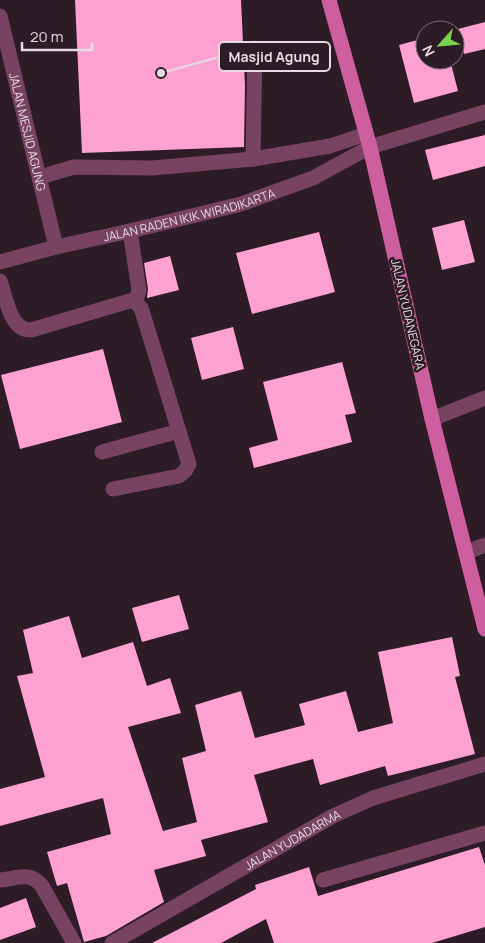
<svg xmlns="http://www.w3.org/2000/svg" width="485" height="943" font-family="Manrope,sans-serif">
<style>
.building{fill:#fda1d3}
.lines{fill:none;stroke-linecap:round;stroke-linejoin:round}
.minor{stroke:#784361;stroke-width:15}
.major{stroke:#cd5f9f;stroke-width:15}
.labels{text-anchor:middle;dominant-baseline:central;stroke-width:5;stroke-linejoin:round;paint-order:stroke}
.street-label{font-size:12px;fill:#e7dbe1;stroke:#2d1c25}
.leader{fill:none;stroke:#e7dbe1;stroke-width:2}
.callout-dot{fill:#e7dbe1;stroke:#2d1c25;stroke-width:2}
.callout{fill:#2d1c25;stroke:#e7dbe1;stroke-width:2}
.callout-label{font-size:14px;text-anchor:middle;font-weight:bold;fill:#e7dbe1}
</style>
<rect width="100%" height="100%" fill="#2d1c25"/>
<!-- building -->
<path class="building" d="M 75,0 L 241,0 L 245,86 L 244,147 L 82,153 Z
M 485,22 L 485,49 L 464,54 L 458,29 Z
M 425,38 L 425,60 L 450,60 L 458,91 L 414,103 L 399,45 Z
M 485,135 L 485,166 L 433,180 L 425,150 Z
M 464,220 L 475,262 L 442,270 L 432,228 Z
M 319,232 L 335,292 L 252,314 L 236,253 Z
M 170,256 L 179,290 L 147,298 L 148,289 L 144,263 Z
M 233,327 L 244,369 L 202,380 L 191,338 Z
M 103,349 L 122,422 L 20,449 L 1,375 Z
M 342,362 L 356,413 L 345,415 L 352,442 L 254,468 L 249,448 L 278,440 L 263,382 Z
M 179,595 L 189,629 L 142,642 L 132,608 Z
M 69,616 L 82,658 L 133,642 L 147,686 L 170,678 L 181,713 L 128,727 L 163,831 L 197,822 L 182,758 L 206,751 L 195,705 L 241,691 L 255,738 L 305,725 L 299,704 L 346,691 L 358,732 L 393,723 L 378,652 L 452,637 L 460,676 L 455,677 L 475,754 L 388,776 L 385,766 L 320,785 L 313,759 L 254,775 L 268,822 L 201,840 L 206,856 L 154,870 L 164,902 L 106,936 L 84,942 L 67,883 L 57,886 L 47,852 L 111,834 L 103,798 L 0,826 L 0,789 L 45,777 L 17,676 L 33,673 L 23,630 Z
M 479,847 L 485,865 L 485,927 L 432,943 L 274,943 L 266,919 L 221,943 L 152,943 L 256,889 L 255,885 L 309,867 L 318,896 Z
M 26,898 L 36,927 L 0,940 L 0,908 Z"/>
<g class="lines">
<!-- minor -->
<g class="minor">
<path id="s1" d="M 0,16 L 56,247"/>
<path d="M 253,159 L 330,146 L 366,134"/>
<path d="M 40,177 L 74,167 L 152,168 L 253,159 L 255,48"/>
<path id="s2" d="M 0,262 L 56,247 L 130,231 L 241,204 L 313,178 L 370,147 L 485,112"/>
<path d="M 0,281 C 6,297 10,331 31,330 L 133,300 L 137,297 L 139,290 L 130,231"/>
<path d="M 432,419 L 485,398"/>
<path d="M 102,452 L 179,431"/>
<path d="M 113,489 L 179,476 L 185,471 L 189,464 L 143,314 L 141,308 L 133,300"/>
<path d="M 467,552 L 485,545"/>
<path d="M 0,880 C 18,878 30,871 42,886 L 74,943"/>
<path d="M 323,880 L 485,833"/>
<path id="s3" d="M 112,943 L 333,816 L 373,798 L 485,764"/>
</g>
<!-- major -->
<path class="major" d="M 329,0 L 370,147 L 432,419 L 485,629"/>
</g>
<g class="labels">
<!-- street labels -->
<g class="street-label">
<text stroke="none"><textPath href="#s1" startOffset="119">JALAN MESJID AGUNG</textPath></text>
<text stroke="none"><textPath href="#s2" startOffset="195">JALAN RADEN IKIK WIRADIKARTA</textPath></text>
<text transform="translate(408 314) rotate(77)">JALAN YUDANEGARA</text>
<text stroke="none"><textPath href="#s3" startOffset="208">JALAN YUDADARMA</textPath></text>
</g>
</g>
<!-- callouts -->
<path class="leader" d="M161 73L219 57"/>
<circle class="callout-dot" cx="161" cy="73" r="5"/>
<rect class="callout" x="219" y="42" width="111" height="29" rx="5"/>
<g class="callout-label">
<text x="274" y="62">Masjid Agung</text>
</g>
<!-- north arrow -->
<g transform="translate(440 45) rotate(243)"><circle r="24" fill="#2d1c25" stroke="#776870"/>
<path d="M0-4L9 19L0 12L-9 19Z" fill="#7ed053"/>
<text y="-8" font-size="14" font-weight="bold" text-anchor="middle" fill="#e7dbe1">N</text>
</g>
<!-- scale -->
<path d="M22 42v8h70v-8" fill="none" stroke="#e7dbe1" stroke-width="2.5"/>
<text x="30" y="42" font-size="15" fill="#e7dbe1" stroke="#2d1c25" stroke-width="4" paint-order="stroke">20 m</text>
</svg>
